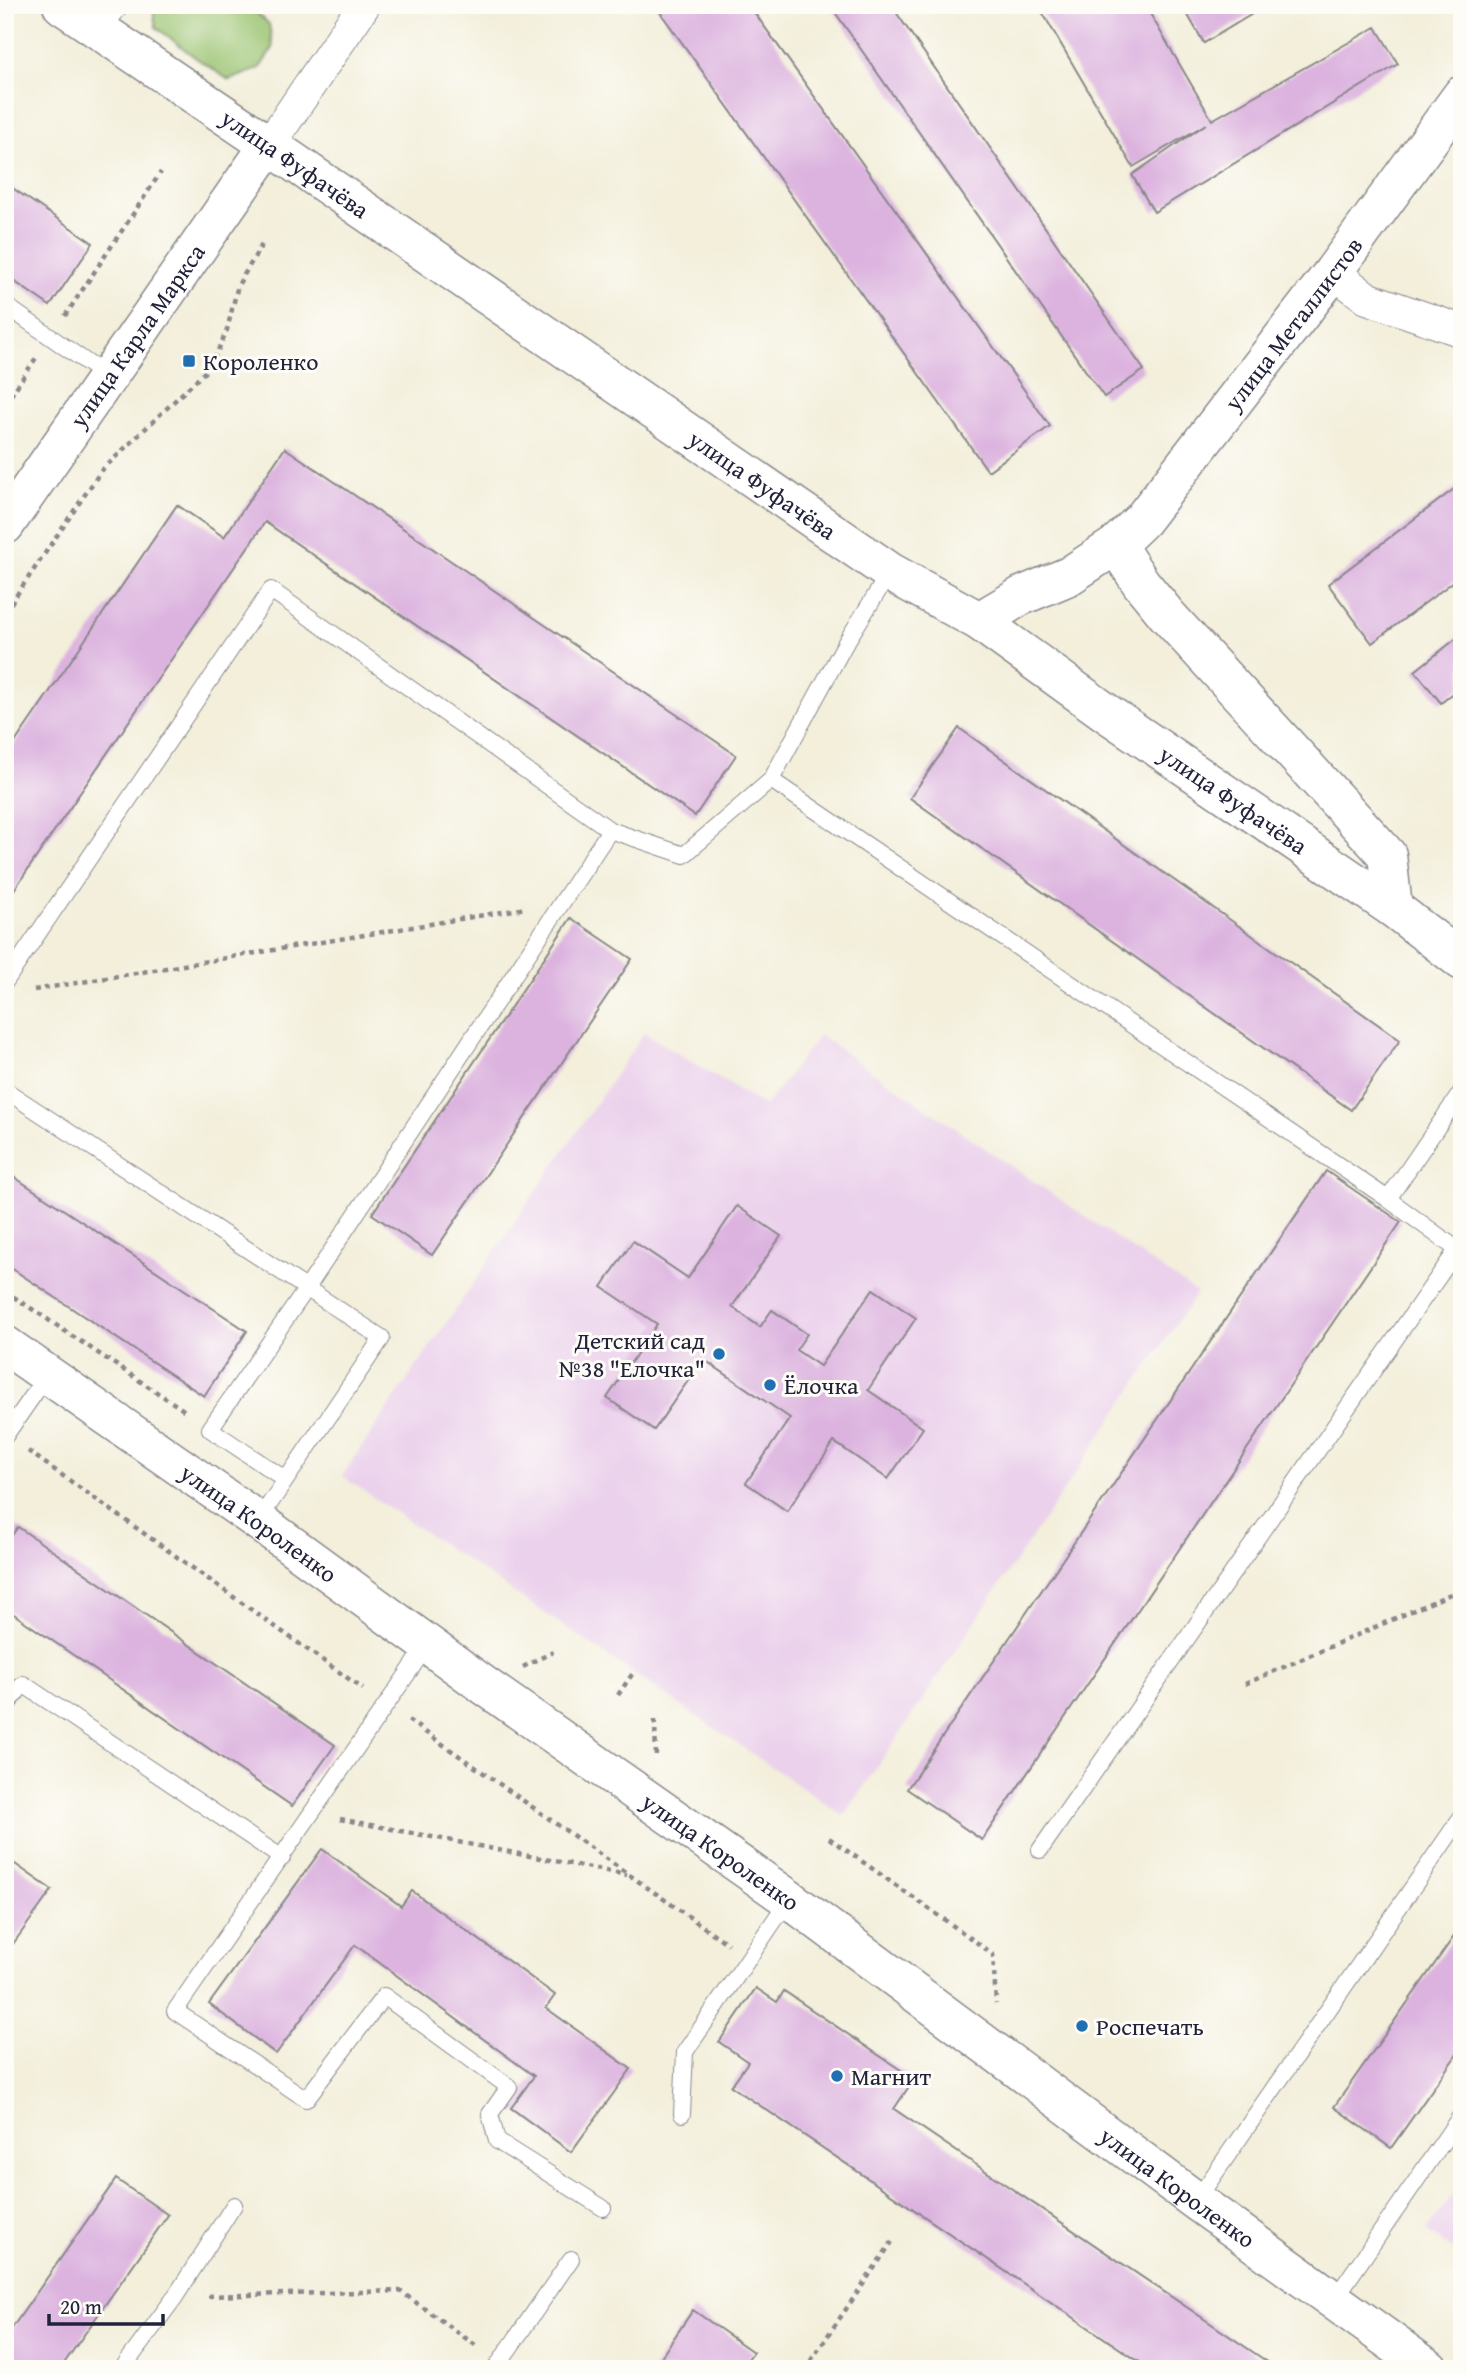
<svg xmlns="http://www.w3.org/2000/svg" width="1467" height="2374" font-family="'Gentium Book Plus',serif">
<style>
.built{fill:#ebd1ec}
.green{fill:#9ac36f;stroke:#5e7255;stroke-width:2}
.building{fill:#dcb3df}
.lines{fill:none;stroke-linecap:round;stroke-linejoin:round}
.lane-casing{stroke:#8a888b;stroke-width:18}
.street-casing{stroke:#8a888b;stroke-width:34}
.secondary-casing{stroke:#8a888b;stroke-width:41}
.path{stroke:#8a888b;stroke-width:4.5;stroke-dasharray:5 5;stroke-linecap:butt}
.lane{stroke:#fff;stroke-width:16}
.street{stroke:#fff;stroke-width:32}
.secondary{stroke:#fff;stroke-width:38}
.poi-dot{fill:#1f6fb2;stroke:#fdfcf7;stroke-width:2.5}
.labels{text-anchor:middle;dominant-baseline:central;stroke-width:6;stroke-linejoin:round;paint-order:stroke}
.street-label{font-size:24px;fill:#22223b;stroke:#fdfcf7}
.poi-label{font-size:24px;fill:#22223b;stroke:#fdfcf7;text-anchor:start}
</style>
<rect width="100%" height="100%" fill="#fdfcf7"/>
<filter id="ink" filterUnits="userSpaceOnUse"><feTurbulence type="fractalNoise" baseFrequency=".0143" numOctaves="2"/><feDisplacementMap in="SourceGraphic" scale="14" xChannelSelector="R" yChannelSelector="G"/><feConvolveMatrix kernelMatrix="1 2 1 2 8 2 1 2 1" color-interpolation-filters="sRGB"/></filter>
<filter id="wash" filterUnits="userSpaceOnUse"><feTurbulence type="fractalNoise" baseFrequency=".00686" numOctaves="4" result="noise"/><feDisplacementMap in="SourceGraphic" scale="28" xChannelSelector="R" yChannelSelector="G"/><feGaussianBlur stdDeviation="1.57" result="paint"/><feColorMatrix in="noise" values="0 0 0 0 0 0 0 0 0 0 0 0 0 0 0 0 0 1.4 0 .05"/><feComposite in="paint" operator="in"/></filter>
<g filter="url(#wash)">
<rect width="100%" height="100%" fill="#f3efdb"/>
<!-- built -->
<path class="built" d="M 644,1033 L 765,1106 L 819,1035 L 1197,1293 L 844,1816 L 342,1476 Z
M 1462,2182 L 1462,2256 L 1426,2231 Z"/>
<!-- green -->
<path class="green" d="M 152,5 L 248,5 L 269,24 L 273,48 L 259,69 L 229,80 L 196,58 L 156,27 Z"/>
<g id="blocks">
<!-- building -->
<path class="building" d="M 655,5 L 749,5 L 1050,426 L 988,471 Z
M 830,5 L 891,5 L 1144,370 L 1104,397 Z
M 1038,5 L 1145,5 L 1212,120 L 1376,27 L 1398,64 L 1154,212 L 1132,175 L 1206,124 L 1133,167 Z
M 1182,5 L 1267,5 L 1204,43 Z
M 5,183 L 93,243 L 50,306 L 5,275 Z
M 285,448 L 736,755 L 695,816 L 265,522 L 5,903 L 5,757 L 177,505 L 224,537 Z
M 1462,483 L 1462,575 L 1372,643 L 1328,584 Z
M 1462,634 L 1462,686 L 1441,703 L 1415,671 Z
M 959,728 L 1400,1040 L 1351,1110 L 910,798 Z
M 571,918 L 632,959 L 432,1255 L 372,1214 Z
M 5,1171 L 247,1331 L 204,1396 L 5,1264 Z
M 1326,1171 L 1401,1222 L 982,1840 L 907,1789 Z
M 737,1206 L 781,1236 L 732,1307 L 760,1327 L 772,1310 L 807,1334 L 796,1350 L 820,1366 L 873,1289 L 916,1318 L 868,1390 L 923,1428 L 888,1479 L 834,1442 L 787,1511 L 746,1483 L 790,1418 L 703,1359 L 654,1430 L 607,1398 L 657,1324 L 602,1287 L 633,1241 L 688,1278 Z
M 18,1527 L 335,1745 L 292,1806 L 5,1608 L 5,1545 Z
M 322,1849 L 401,1906 L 412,1891 L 555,1995 L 546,2008 L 631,2069 L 571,2152 L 511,2108 L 534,2076 L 355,1945 L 276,2054 L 209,2004 Z
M 5,1857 L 52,1890 L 5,1955 Z
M 1462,1925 L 1462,2047 L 1391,2148 L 1334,2107 Z
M 756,1988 L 777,2002 L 784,1991 L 914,2079 L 894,2109 L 1278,2369 L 1150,2369 L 731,2086 L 748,2062 L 719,2042 Z
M 116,2179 L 168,2215 L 60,2369 L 5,2369 L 5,2338 Z
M 693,2310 L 753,2352 L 741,2369 L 653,2369 Z"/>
</g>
</g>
<g filter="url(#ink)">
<use href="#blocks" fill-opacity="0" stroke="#8a888b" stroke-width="2"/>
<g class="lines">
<!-- lane casing -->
<g class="lane-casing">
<path id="lane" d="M 100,31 L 122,5
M 5,305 L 109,378
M 890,572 L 845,644 L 771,780 L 1388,1199
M 5,982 L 271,590 L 610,830 L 684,855 L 771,780
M 5,1090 L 382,1338 L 258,1521
M 1462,1091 L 1388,1199 L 1462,1253
M 5,1436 L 48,1374
M 286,1480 L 210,1429 L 307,1288 L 610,830
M 428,1644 L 175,2011 L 306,2099 L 384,1996 L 509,2087 L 490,2114 L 497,2141 L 603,2208
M 5,1708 L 23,1684 L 282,1858
M 1040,1850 L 1457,1250
M 682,2114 L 685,2052 L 789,1899
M 1196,2201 L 1462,1816
M 1334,2300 L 1462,2114
M 122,2369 L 175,2297 L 234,2205
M 495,2369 L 571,2259"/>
</g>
<!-- street casing -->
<g class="street-casing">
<path id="street" d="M 269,145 L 364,5
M 1333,272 L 1367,298 L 1462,331"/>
</g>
<!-- secondary casing -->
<g class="secondary-casing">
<g id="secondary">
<path id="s1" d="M 62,5 L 269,145 L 890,572 L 979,621 L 1108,714 L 1393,908 L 1462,961"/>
<path id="s2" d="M 5,525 L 269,145"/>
<path d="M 1116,545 L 1141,583 L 1167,615 L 1387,855 L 1393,908"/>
<path id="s3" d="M 979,621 L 1021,596 L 1069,576 L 1116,545 L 1142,520 L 1333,272 L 1462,95"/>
<path id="s4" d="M 5,1345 L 258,1521 L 485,1686 L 789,1899 L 1196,2201 L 1429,2369"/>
</g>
</g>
<!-- path -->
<path class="path" d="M 65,316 L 161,172
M 5,404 L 36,358
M 5,612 L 101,471 L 211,366 L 227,330 L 238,285 L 264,241
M 34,990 L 526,908
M 5,1291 L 188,1413
M 28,1451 L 363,1689
M 523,1667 L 553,1652
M 1245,1684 L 1462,1589
M 618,1695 L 633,1673
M 408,1720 L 728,1944
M 655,1720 L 656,1758
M 340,1819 L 627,1875
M 829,1838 L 993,1954 L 996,2004
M 208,2296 L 400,2291 L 478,2347
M 805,2369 L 892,2242"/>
<!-- lane -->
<use href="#lane" class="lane"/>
<!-- street -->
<use href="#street" class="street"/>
<!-- secondary -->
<use href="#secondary" class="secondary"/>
</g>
</g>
<!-- markers -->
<g class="poi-dot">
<rect x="182" y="354" width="14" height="14" rx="3.5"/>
<circle cx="719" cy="1354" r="7"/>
<circle cx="770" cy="1385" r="7"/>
<circle cx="1082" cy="2026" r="7"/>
<circle cx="837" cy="2076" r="7"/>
</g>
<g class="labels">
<!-- street labels -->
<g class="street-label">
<text stroke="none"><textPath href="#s1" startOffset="282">улица Фуфачёва</textPath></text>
<text stroke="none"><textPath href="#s3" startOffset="441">улица Металлистов</textPath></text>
<text stroke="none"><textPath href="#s2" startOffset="231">улица Карла Маркса</textPath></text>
<text stroke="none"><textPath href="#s1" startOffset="849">улица Фуфачёва</textPath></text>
<text stroke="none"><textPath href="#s1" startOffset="1416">улица Фуфачёва</textPath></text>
<text stroke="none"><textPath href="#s4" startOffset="310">улица Короленко</textPath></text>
<text stroke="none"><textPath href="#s4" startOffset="877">улица Короленко</textPath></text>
<text stroke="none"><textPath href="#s4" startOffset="1444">улица Короленко</textPath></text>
</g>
<!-- poi labels -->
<g class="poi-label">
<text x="203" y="361">Короленко</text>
<text x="705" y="1340" text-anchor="end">Детский сад<tspan x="705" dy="28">№38 "Елочка"</tspan></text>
<text x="784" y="1385">Ёлочка</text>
<text x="1096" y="2026">Роспечать</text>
<text x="851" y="2076">Магнит</text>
</g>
</g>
<!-- margin -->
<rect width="1467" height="2374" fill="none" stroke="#fdfcf7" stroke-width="28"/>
<!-- scale -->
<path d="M49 2314v10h114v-10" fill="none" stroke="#22223b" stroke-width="3.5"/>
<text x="60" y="2314" font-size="21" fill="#22223b" stroke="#fdfcf7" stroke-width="5" paint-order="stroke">20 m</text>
</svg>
